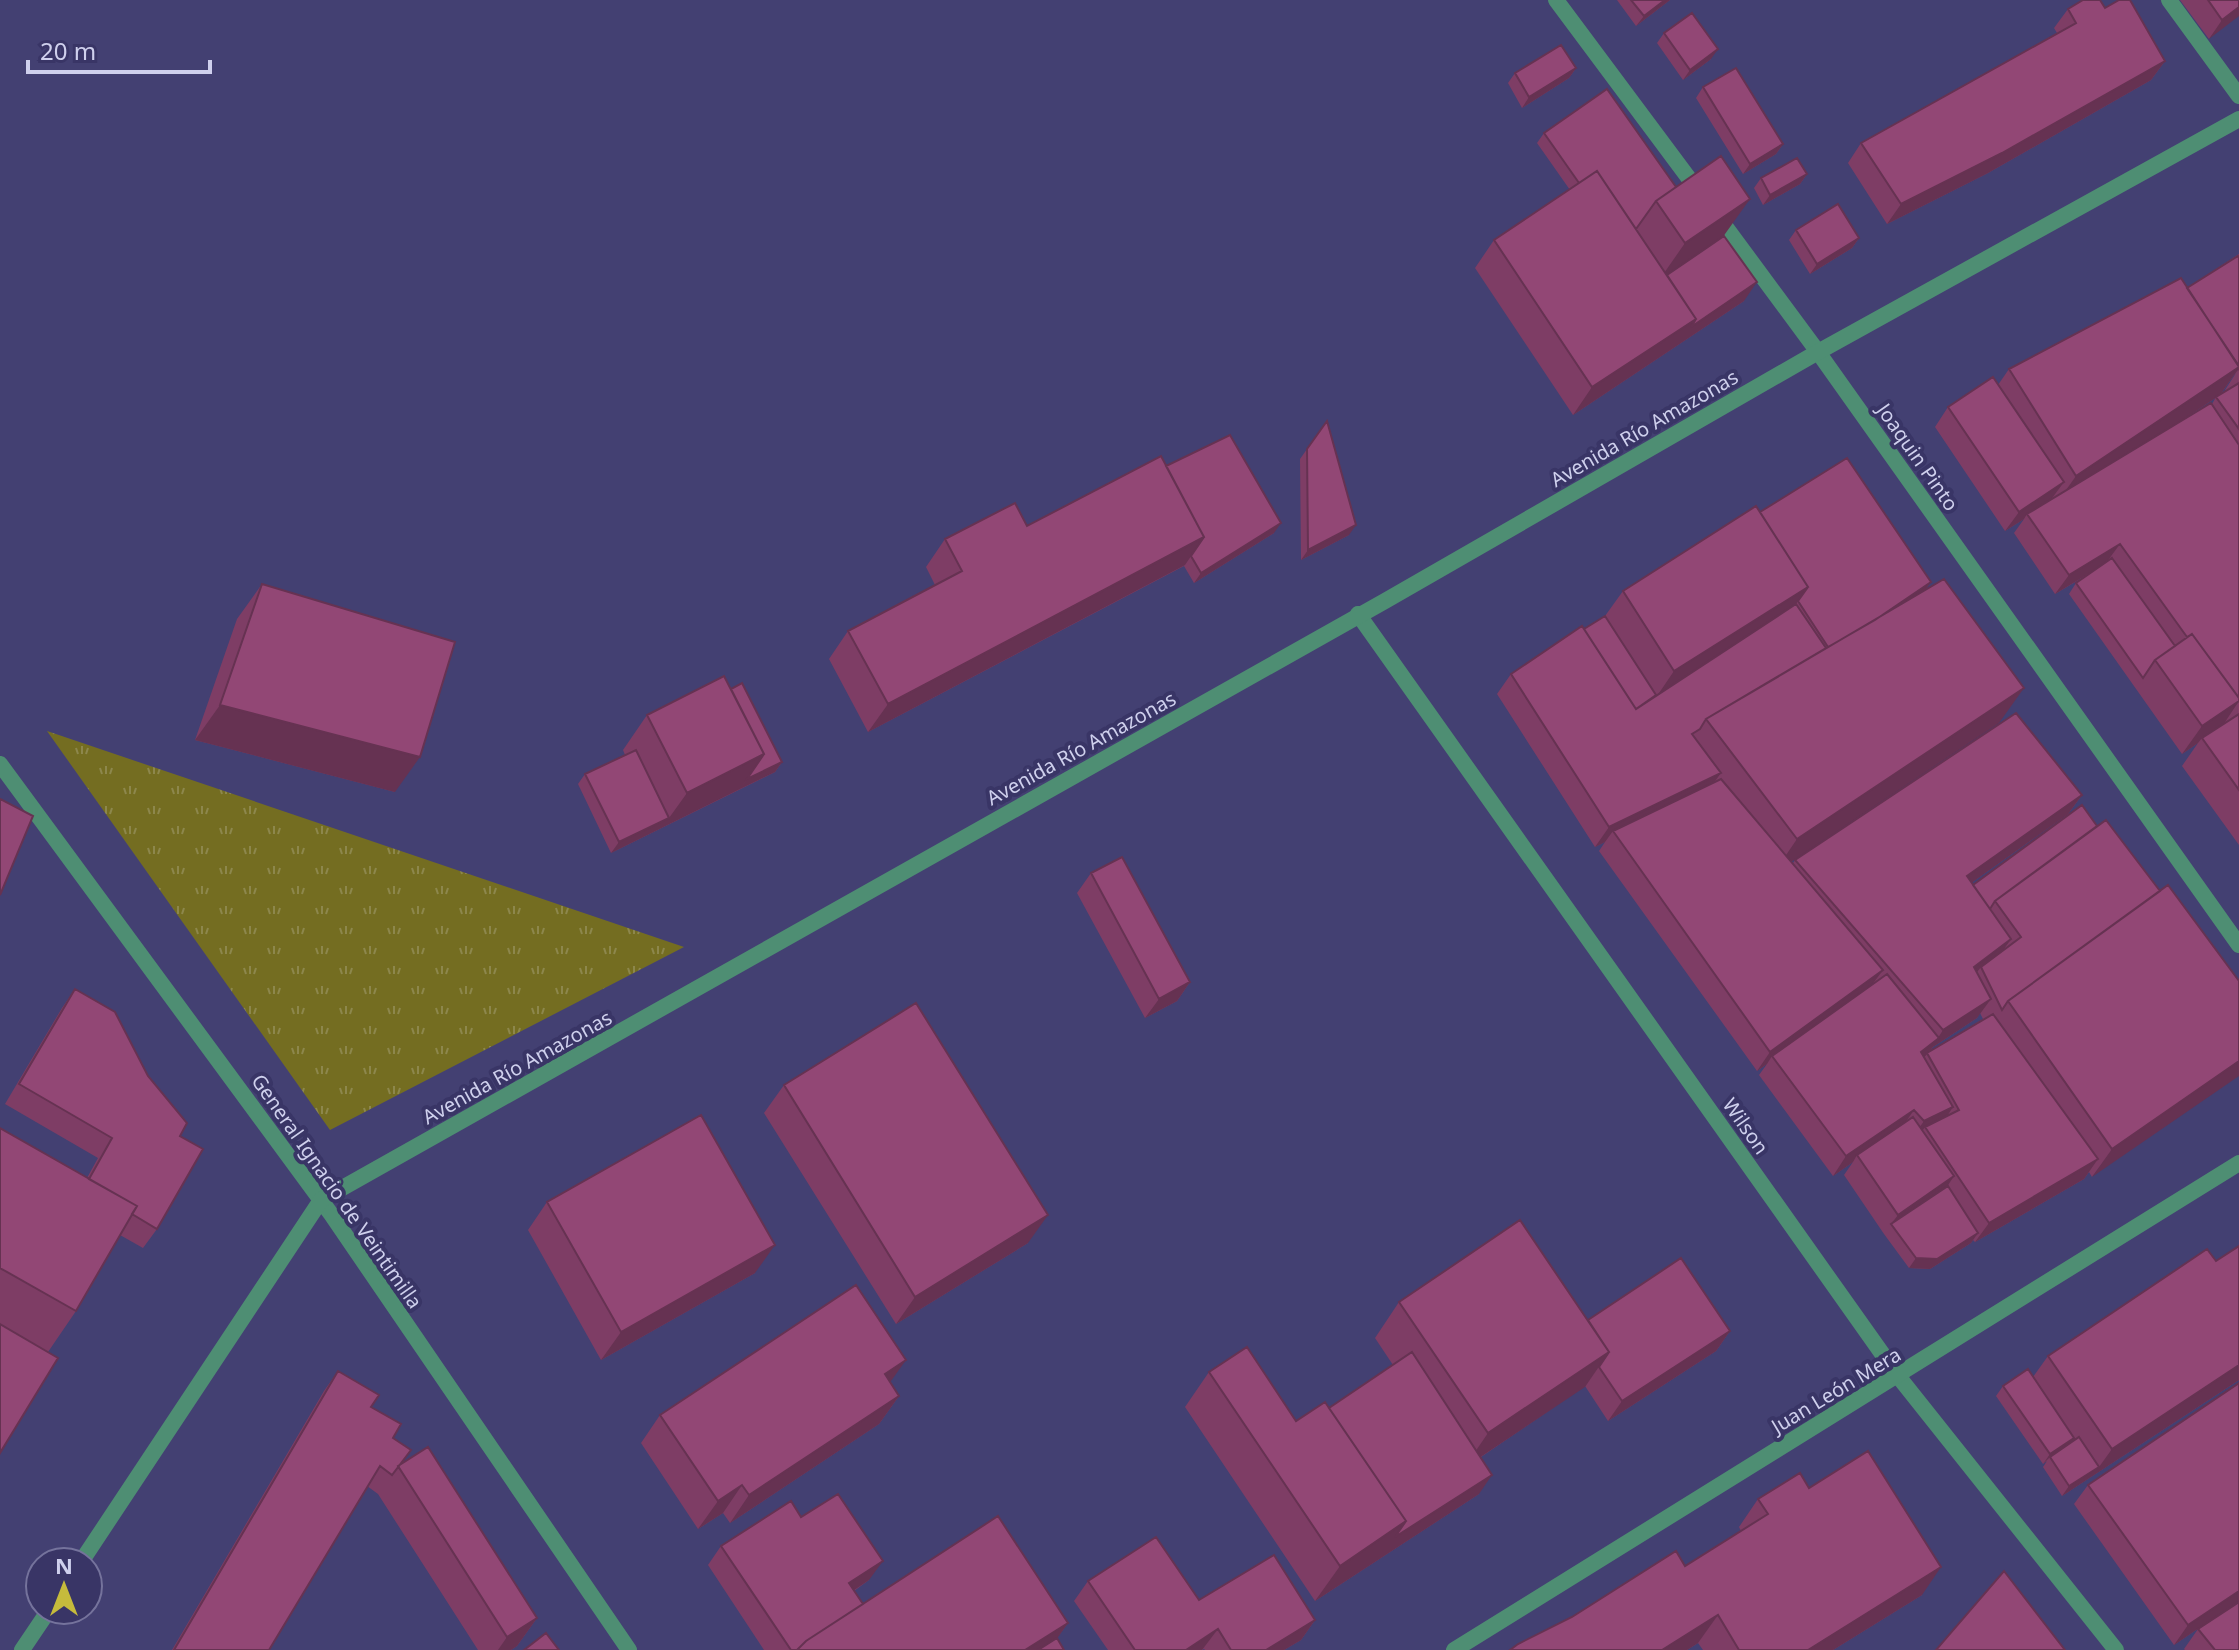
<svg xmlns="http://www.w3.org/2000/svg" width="2239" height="1650" font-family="'Noto Sans',sans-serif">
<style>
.grass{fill:url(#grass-tufts)}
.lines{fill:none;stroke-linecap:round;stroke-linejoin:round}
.minor{stroke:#4e8e73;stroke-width:16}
.tertiary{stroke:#4e8e73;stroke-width:16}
.wall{fill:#7e3d65;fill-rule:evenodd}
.shaded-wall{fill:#663252}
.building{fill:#924775;stroke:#663252;stroke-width:2}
.labels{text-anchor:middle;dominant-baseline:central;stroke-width:8;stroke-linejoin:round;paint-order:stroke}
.street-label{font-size:20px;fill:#cfd0ed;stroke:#393566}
</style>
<defs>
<pattern id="grass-tufts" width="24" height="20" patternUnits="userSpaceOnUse" patternTransform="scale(2)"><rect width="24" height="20" fill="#746d21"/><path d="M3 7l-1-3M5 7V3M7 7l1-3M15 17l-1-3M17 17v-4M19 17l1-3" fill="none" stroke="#8d874c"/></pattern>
</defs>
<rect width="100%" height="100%" fill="#434072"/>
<!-- grass -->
<path class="grass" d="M 47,731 L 684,947 L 330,1130 Z"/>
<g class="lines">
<!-- minor -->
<path class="minor" d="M 1556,0 L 1702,196
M 2169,0 L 2239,96
M 1716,214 L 1818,352 L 2239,945
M 1358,614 L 1898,1376 L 2116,1650
M 0,764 L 331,1214 L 629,1650"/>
<!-- tertiary -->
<path class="tertiary" d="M 81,1562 L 321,1200 L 1385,601 L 1818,352 L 2239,119
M 22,1650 L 49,1610
M 1454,1650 L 2239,1163"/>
</g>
<!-- wall -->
<path class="wall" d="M 1617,0 L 1670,0 L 1636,26 Z
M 2180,0 L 2239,0 L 2209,39 Z
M 2105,8 L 2165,61 L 2151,80 L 1988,173 L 1887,224 L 1848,163 L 1861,143 L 2057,33 L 2054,28 L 2068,9 Z
M 1664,33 L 1711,59 L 1683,80 L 1657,43 Z
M 1576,68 L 1569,78 L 1522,108 L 1508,83 L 1515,73 Z
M 1703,87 L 1783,144 L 1776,154 L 1743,174 L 1696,98 Z
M 1544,133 L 1676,187 L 1724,236 L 1744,301 L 1573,415 L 1475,268 L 1494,240 L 1570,190 L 1537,143 Z
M 1807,174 L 1800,184 L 1763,205 L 1754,188 L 1761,178 Z
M 1796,230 L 1859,238 L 1852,248 L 1810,274 L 1789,240 Z
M 2239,254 L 2239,845 L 2182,766 L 2198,743 L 2182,754 L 2069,594 L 2076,583 L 2092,572 L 2055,594 L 2014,533 L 2024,519 L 2005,531 L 1935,427 L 1948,407 L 1998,385 L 2009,369 L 2187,288 ZM 2236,373 L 2225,390 L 2226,391 L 2216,397 L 2212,404 L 2169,429 L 2220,395 L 2234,375 Z
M 1327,421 L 1349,535 L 1301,560 L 1300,459 Z
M 1166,466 L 1274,533 L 1194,583 L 1184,566 L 868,732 L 829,659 L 848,631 L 935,585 L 926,567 L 945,539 L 1027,526 Z
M 1760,512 L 1931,582 L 1926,589 L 1791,862 L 1793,863 L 1795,860 L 2082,795 L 2068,814 L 1971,883 L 1973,885 L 2097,826 L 2160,891 L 2239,981 L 2092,1177 L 2089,1172 L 2084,1179 L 1975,1242 L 1973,1240 L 1971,1243 L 1930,1269 L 1909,1268 L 1884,1234 L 1844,1175 L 1853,1162 L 1833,1176 L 1759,1075 L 1767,1064 L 1757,1071 L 1599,851 L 1605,842 L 1595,847 L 1497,694 L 1511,674 L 1605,616 L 1623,591 ZM 1980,1013 L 1983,1019 L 1930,1051 L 1933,1047 L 1977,1018 Z
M 262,584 L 395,792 L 195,740 L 237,619 Z
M 731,689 L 782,762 L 775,772 L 611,853 L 578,784 L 585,774 L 625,755 L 623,750 L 647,715 Z
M 1091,873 L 1190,982 L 1177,1001 L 1145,1018 L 1077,893 Z
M 75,989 L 180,1136 L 157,1229 L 143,1248 L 120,1235 L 76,1311 L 48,1352 L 0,1453 L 0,1128 L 87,1178 L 98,1158 L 5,1104 L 62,1008 Z
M 784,1085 L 1028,1243 L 896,1324 L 764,1113 Z
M 547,1202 L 755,1273 L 601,1360 L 528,1230 Z
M 1399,1302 L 1588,1320 L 1730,1331 L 1716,1351 L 1608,1421 L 1585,1386 L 1481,1457 L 1479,1494 L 1315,1601 L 1185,1407 L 1209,1372 L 1296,1421 L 1329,1408 L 1393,1365 L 1375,1338 Z
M 2048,1356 L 2239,1380 L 2062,1496 L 2043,1467 L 2047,1461 L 2043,1464 L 1996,1396 L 2003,1386 L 2033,1377 Z
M 338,1371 L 371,1407 L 393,1438 L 411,1450 L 400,1464 L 537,1618 L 517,1646 L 511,1650 L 478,1650 L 378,1494 L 367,1486 L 269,1650 L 172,1650 L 324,1391 Z
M 890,1382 L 899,1396 L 879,1424 L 730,1523 L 723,1513 L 698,1529 L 641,1443 L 660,1415 Z
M 2239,1383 L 2239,1601 L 2174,1645 L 2074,1504 L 2088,1485 Z
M 1809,1488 L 1922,1595 L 1833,1650 L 1703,1650 L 1698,1643 L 1687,1650 L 1510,1650 L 1685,1566 L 1741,1531 L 1739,1527 L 1758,1499 Z
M 801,1517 L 869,1580 L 854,1591 L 863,1604 L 1068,1623 L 1057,1638 L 1064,1650 L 764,1650 L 708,1565 L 721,1546 Z
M 1088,1581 L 1199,1600 L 1315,1620 L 1301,1640 L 1284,1650 L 1205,1650 L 1204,1649 L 1202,1650 L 1108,1650 L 1074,1601 Z
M 2198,1629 L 2239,1650 L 2185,1650 L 2184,1649 Z"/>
<!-- shaded-wall -->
<path class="shaded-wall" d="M 1665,0 L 1670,0 L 1636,26 L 1644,16 Z
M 2239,7 L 2239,16 L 2209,39 L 2222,20 Z
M 1718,49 L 1711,59 L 1683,80 L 1690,70 Z
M 2165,61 L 2151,80 L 1988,173 L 1887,224 L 1901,204 Z
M 1576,68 L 1569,78 L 1522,108 L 1529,97 Z
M 1783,144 L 1776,154 L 1743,174 L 1750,164 Z
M 1807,174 L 1800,184 L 1763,205 L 1770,195 Z
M 1750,199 L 1710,255 L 1646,299 L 1685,243 Z
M 1859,238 L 1852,248 L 1810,274 L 1817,264 Z
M 1757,282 L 1744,301 L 1573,415 L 1592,387 L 1696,319 Z
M 2239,366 L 2239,371 L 2238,370 L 2234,375 L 2220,395 L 2056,504 L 2076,476 Z
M 2064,482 L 2050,501 L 2027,514 L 2024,519 L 2005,531 L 2019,512 Z
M 1281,523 L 1274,533 L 1194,583 L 1201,573 Z
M 1356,525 L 1349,535 L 1301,560 L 1308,550 Z
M 1204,537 L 1185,565 L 868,732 L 888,704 Z
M 2120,544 L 2106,563 L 2055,594 L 2069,575 Z
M 1931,582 L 1917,602 L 1830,649 Z
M 1808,587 L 1783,622 L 1657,696 L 1674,671 Z
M 2024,688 L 1999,723 L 1773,874 L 1797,839 Z
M 2239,701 L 2221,728 L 2202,738 L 2198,743 L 2182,754 L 2202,726 Z
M 220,705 L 420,757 L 395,792 L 195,740 Z
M 764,754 L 740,789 L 611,853 L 619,842 L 669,818 L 687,793 Z
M 782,762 L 775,772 L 740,789 L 747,779 Z
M 1721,773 L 1707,792 L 1613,831 L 1605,842 L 1595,847 L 1609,827 Z
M 2082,795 L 2068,814 L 1953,896 L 1967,876 Z
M 2011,939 L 1997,959 L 1981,967 L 1974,976 L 1974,967 Z
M 1883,970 L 1869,989 L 1772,1056 L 1767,1064 L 1757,1071 L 1770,1052 Z
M 1190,982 L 1177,1001 L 1145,1018 L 1159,999 Z
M 1991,999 L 1977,1018 L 1933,1047 L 1922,1060 L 1921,1052 L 1936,1041 L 1943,1030 Z
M 2239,1061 L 2239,1076 L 2092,1177 L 2112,1149 Z
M 1953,1107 L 1940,1127 L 1925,1127 L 1918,1137 L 1910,1141 L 1924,1121 Z
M 1914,1110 L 1900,1130 L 1857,1155 L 1853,1162 L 1833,1176 L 1846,1156 Z
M 2098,1159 L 2084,1179 L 1975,1242 L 1989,1223 Z
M 1954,1176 L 1941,1196 L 1891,1224 L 1898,1215 Z
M 1048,1215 L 1028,1243 L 896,1324 L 915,1297 Z
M 1978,1233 L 1971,1243 L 1930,1269 L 1909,1268 L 1916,1258 Z
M 775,1245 L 755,1273 L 601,1360 L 621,1332 Z
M 1730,1331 L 1716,1351 L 1608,1421 L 1622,1401 Z
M 1609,1352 L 1585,1387 L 1464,1468 L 1488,1433 Z
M 906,1360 L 886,1388 L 885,1374 Z
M 2239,1365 L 2239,1380 L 2062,1496 L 2069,1486 L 2099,1467 L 2112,1449 Z
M 899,1396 L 879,1424 L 730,1523 L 749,1495 Z
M 2074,1438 L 2067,1448 L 2050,1457 L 2043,1464 L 2050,1454 Z
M 1492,1475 L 1479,1494 L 1315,1601 L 1340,1566 L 1406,1521 Z
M 742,1485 L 723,1513 L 698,1529 L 718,1501 Z
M 883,1561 L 869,1580 L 835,1603 L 849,1583 Z
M 1941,1567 L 1922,1595 L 1833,1650 L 1808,1650 Z
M 2239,1591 L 2239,1601 L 2174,1645 L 2188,1625 Z
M 1718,1615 L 1698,1643 L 1687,1650 L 1662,1650 Z
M 537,1618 L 517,1646 L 511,1650 L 498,1650 L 507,1637 Z
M 1315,1620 L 1301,1640 L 1284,1650 L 1266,1650 Z
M 1068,1623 L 1049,1650 L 1025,1650 Z
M 1218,1629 L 1202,1650 L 1186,1650 Z"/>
<!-- building -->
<path class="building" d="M 1631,0 L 1665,0 L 1644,16 Z
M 2083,0 L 2100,0 L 2105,8 L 2119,0 L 2130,0 L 2165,61 L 2002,153 L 1901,204 L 1861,143 L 2076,23 L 2068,9 Z
M 2208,0 L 2239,0 L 2239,7 L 2222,20 Z
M 1692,13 L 1718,49 L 1690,70 L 1664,33 Z
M 1561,45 L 1576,68 L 1529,97 L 1515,73 Z
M 1736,68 L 1783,144 L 1750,164 L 1703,87 Z
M 1607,89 L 1676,187 L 1656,201 L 1636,229 L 1597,171 L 1579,183 L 1544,133 Z
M 1721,156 L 1750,199 L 1685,243 L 1656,201 Z
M 1797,158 L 1807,174 L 1770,195 L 1761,178 Z
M 1597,171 L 1696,319 L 1592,387 L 1494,240 Z
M 1838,204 L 1859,238 L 1817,264 L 1796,230 Z
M 1724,236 L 1757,282 L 1691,327 L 1696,319 L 1667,275 Z
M 2238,256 L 2239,258 L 2239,366 L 2187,288 Z
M 2181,278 L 2239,367 L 2076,476 L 2009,369 Z
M 1993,377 L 2064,482 L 2019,512 L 1948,407 Z
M 2239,383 L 2239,429 L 2216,397 Z
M 2211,403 L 2239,445 L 2239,698 L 2192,634 L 2187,637 L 2120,544 L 2069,575 L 2027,514 Z
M 1327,421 L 1356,525 L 1308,550 L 1307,449 Z
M 1230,435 L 1281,523 L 1201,573 L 1191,556 L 1204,537 L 1166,466 Z
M 1161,456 L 1204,537 L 888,704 L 848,631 L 962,571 L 945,539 L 1015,503 L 1027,526 Z
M 1847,458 L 1931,582 L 1875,620 L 1828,647 L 1798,601 L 1808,587 L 1760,512 Z
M 1756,506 L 1808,587 L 1674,671 L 1623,591 Z
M 2112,558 L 2175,646 L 2155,660 L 2143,678 L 2076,583 Z
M 1944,579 L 2024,688 L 1797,839 L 1706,719 Z
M 262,584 L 455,642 L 420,757 L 220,705 Z
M 1796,604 L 1826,648 L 1706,719 L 1700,729 L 1692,734 L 1721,773 L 1609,827 L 1511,674 L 1582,626 L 1636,709 Z
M 1605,616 L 1656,695 L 1636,709 L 1584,629 Z
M 2192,634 L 2239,698 L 2239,701 L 2202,726 L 2155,660 Z
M 724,676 L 764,754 L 687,793 L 647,715 Z
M 742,683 L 782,762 L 747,779 L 764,754 L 731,689 Z
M 2016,713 L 2082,795 L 1967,876 L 2011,939 L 1974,967 L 1991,999 L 1943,1030 L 1795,860 Z
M 2239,714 L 2239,790 L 2202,738 Z
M 636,750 L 669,818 L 619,842 L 585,774 Z
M 1721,779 L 1883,970 L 1770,1052 L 1613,831 Z
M 0,799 L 33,816 L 0,895 Z
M 2082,805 L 2097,826 L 1995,901 L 1990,909 L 1973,885 Z
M 2106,820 L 2160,891 L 2008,1001 L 2002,1010 L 1981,967 L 2021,937 L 1995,901 Z
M 1122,857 L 1190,982 L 1159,999 L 1091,873 Z
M 2168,885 L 2239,981 L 2239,1061 L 2112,1149 L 2008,1001 Z
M 1887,974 L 1939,1038 L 1921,1052 L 1953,1107 L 1924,1121 L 1914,1110 L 1846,1156 L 1772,1056 Z
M 75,989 L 115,1012 L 148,1076 L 187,1123 L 180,1136 L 203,1149 L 157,1229 L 132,1214 L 137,1206 L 89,1179 L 112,1138 L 19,1084 Z
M 916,1003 L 1048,1215 L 915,1297 L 784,1085 Z
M 1993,1014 L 2098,1159 L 1989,1223 L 1925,1127 L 1959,1110 L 1927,1053 Z
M 701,1115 L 775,1245 L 621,1332 L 547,1202 Z
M 1913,1117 L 1954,1176 L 1898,1215 L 1857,1155 Z
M 0,1128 L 137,1206 L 76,1311 L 0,1268 Z
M 1948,1186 L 1978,1233 L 1937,1259 L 1916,1258 L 1891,1224 Z
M 1520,1220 L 1609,1352 L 1488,1433 L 1399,1302 Z
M 2239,1246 L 2239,1365 L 2112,1449 L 2048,1356 L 2207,1249 L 2216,1261 Z
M 1681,1258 L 1730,1331 L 1622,1401 L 1599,1367 L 1609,1352 L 1588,1320 Z
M 856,1285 L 906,1360 L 885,1374 L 899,1396 L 749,1495 L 742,1485 L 718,1501 L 660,1415 Z
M 0,1324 L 58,1358 L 0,1453 Z
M 1247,1347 L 1296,1421 L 1325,1402 L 1406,1521 L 1340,1566 L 1209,1372 Z
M 1412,1352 L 1492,1475 L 1395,1537 L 1406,1521 L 1329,1408 Z
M 2028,1369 L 2074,1438 L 2050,1454 L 2003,1386 Z
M 338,1371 L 379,1395 L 371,1407 L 401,1424 L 393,1438 L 411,1450 L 392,1475 L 380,1466 L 269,1650 L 174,1650 Z
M 2239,1383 L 2239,1591 L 2188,1625 L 2088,1485 Z
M 2079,1437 L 2099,1467 L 2069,1486 L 2050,1457 Z
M 428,1447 L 537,1618 L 507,1637 L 398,1466 Z
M 1868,1451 L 1941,1567 L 1808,1650 L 1739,1650 L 1718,1615 L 1662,1650 L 1510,1650 L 1518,1644 L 1572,1617 L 1676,1551 L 1685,1566 L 1768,1514 L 1758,1499 L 1800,1473 L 1809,1488 Z
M 838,1494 L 883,1561 L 849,1583 L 863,1604 L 806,1641 L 797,1650 L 791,1650 L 721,1546 L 791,1501 L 801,1517 Z
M 998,1516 L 1068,1623 L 1025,1650 L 797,1650 L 806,1641 Z
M 1156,1537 L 1199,1600 L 1274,1555 L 1315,1620 L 1266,1650 L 1231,1650 L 1218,1629 L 1186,1650 L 1135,1650 L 1088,1581 Z
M 2004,1571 L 2065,1650 L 1936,1650 Z
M 2239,1602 L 2239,1650 L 2215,1650 L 2198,1629 Z
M 546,1633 L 559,1650 L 524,1650 Z
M 1057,1638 L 1064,1650 L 1038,1650 Z"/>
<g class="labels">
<!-- street labels -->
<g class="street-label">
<text transform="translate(1644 428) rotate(-30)">Avenida Río Amazonas</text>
<text transform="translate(1918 457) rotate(55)">Joaquin Pinto</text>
<text transform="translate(1081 748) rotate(-29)">Avenida Río Amazonas</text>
<text transform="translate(517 1067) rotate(-29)">Avenida Río Amazonas</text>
<text transform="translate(1746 1126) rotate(55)">Wilson</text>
<text transform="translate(337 1191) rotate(55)">General Ignacio de Veintimilla</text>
<text transform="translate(1836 1390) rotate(-31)">Juan León Mera</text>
</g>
</g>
<!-- north arrow -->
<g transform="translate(64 1586)"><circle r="38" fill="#393566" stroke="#75739c" stroke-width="2"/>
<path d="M0-6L14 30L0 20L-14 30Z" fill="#c6bb3c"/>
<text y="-12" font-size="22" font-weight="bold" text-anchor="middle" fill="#cfd0ed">N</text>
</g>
<!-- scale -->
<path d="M28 60v12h182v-12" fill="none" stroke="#cfd0ed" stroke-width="4"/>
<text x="40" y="60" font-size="24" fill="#cfd0ed" stroke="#393566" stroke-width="6" paint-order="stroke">20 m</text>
</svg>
